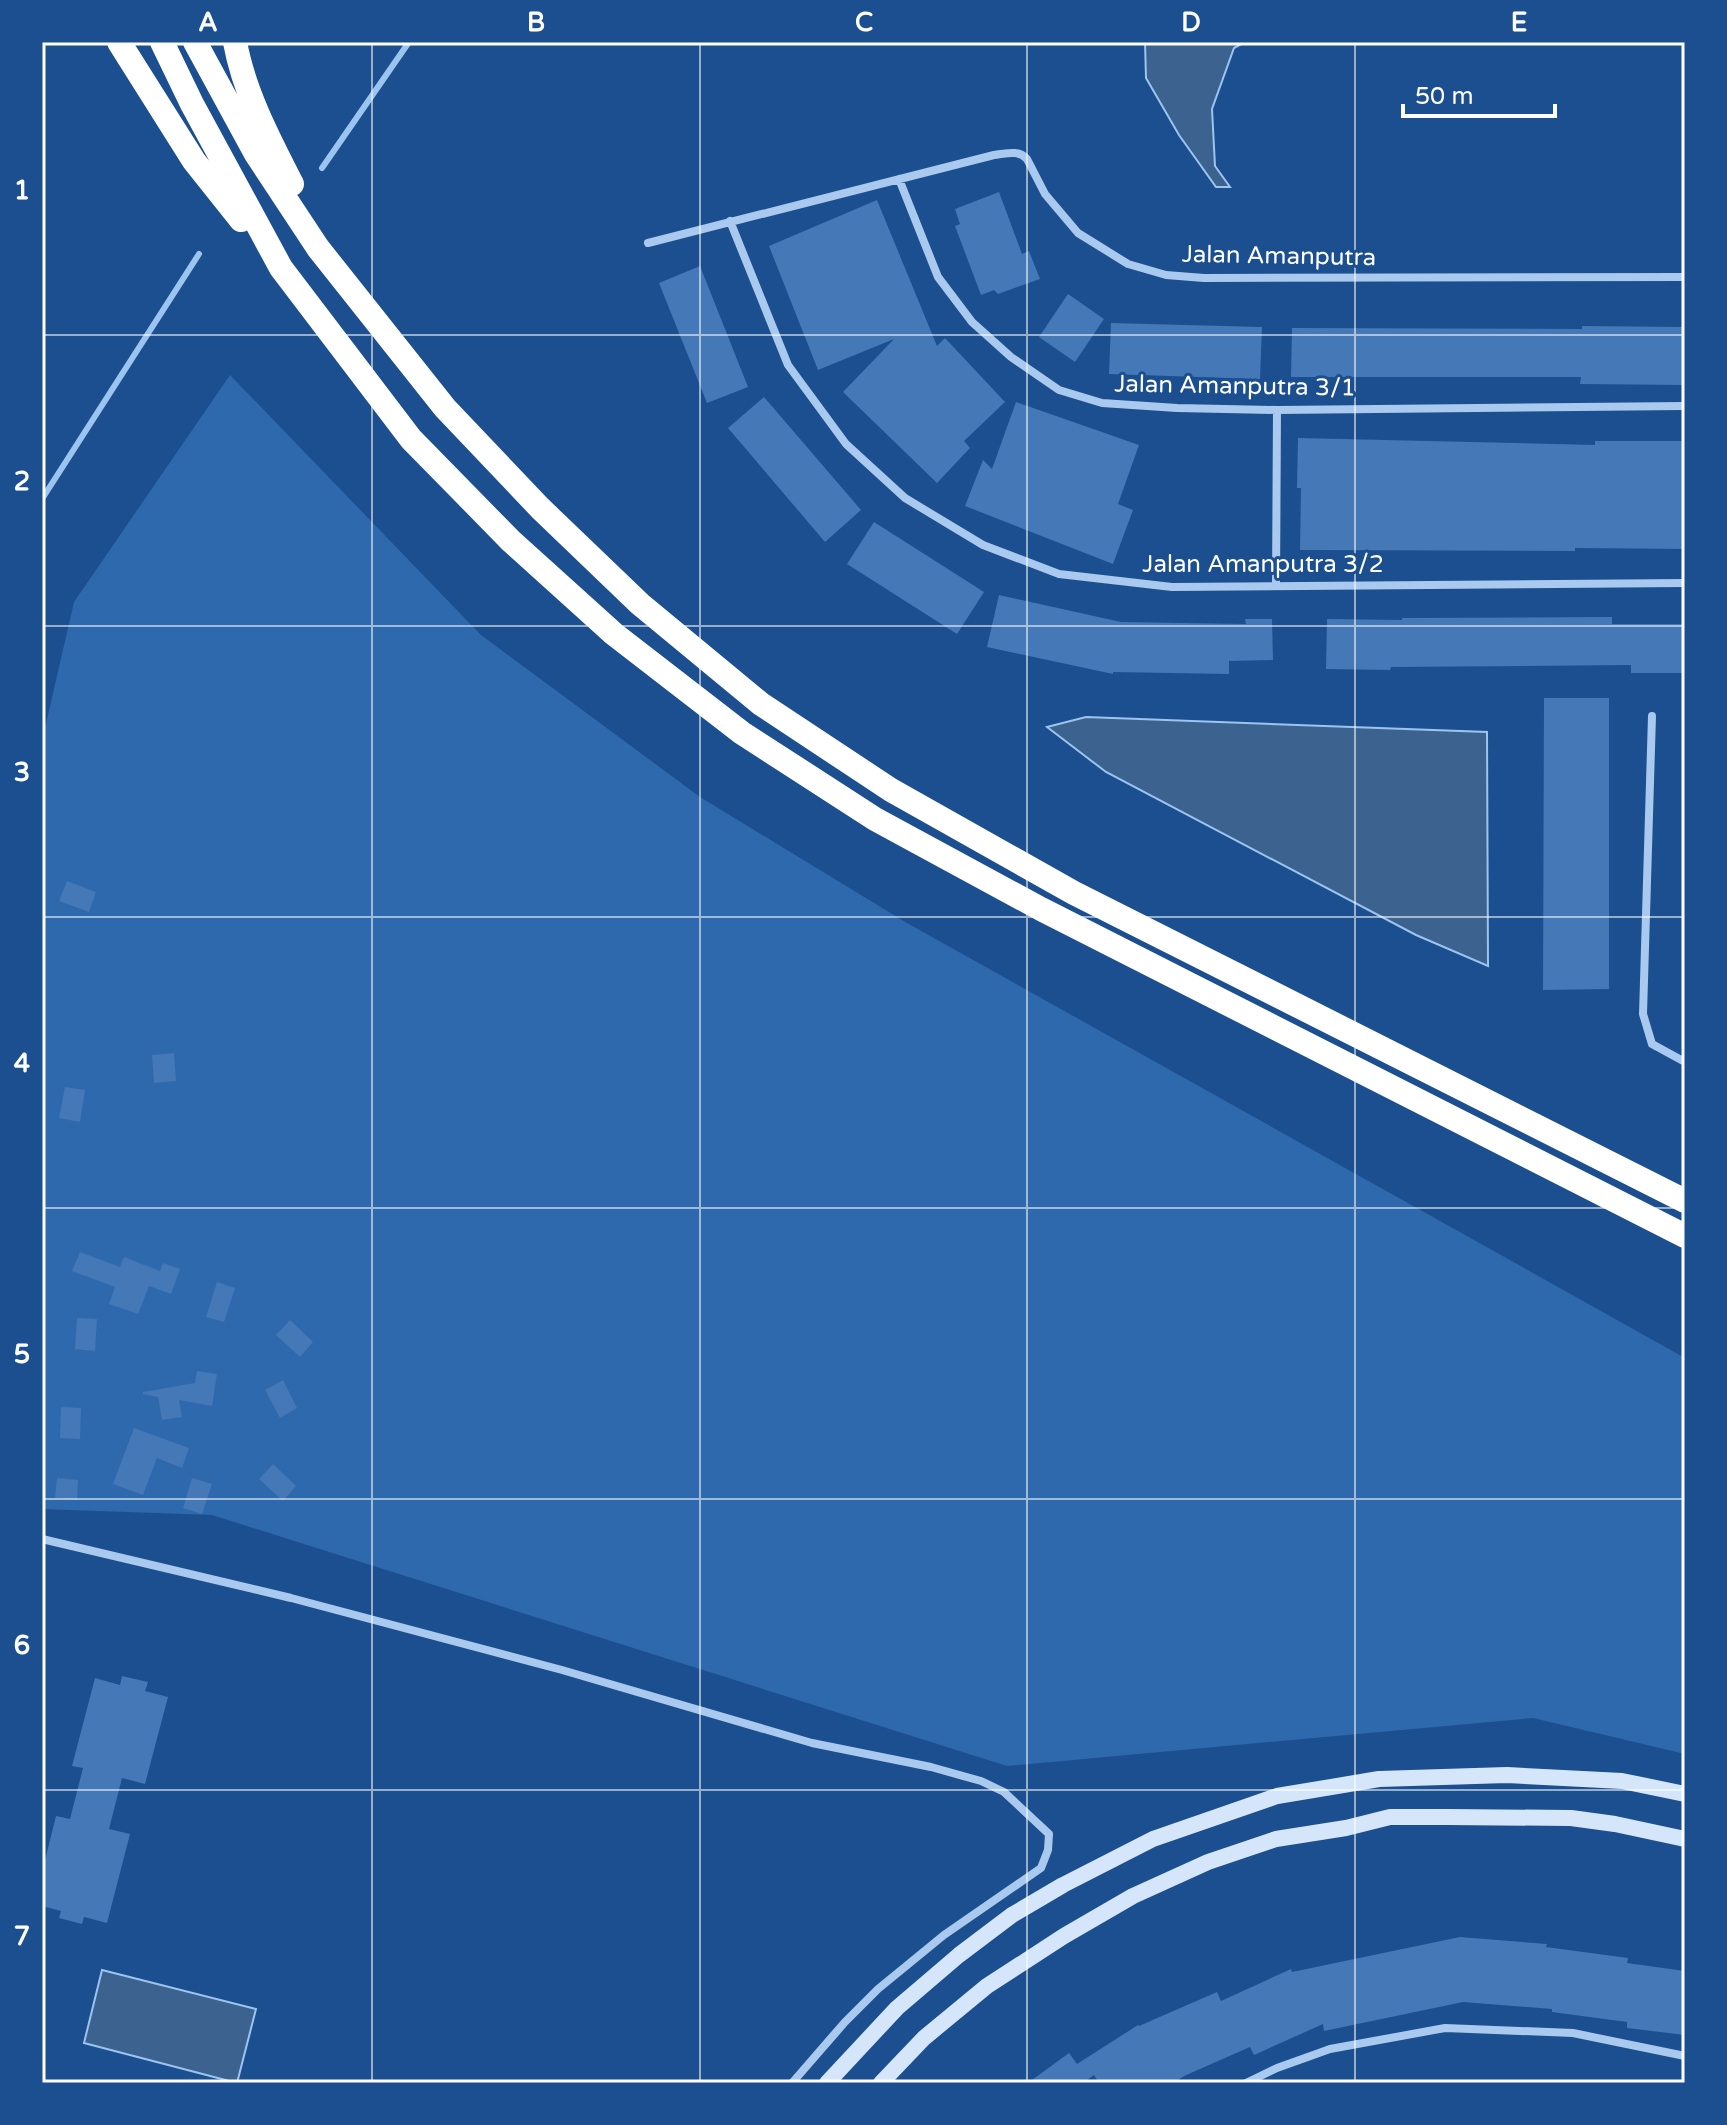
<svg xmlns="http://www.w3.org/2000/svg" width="1727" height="2125" font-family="'Varela Round',sans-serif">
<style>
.green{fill:#2e69ad}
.water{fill:#3c6290;stroke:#9cc4f0;stroke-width:2}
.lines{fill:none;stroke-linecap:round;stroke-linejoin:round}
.stream{stroke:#9cc4f0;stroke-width:6}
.building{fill:#4478b7}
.minor{stroke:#a9c9ee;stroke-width:8}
.secondary{stroke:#d6e6fa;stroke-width:16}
.motorway{stroke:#fff;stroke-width:24}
.grid{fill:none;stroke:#fff;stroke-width:2;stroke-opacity:0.55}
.labels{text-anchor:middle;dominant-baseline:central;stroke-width:6;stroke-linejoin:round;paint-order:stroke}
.street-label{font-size:24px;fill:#fff;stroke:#1b4f8f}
.neatline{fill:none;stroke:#fff;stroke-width:3}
.grid-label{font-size:26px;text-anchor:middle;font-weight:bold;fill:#fff}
</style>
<rect width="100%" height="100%" fill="#1b4f8f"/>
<!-- green -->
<path class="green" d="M 230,375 L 481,635 L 700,797 L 907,923 L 1685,1358 L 1685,1754 L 1533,1718 L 1007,1766 L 212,1515 L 42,1509 L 42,741 L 74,602 Z"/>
<!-- water -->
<path class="water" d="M 1145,42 L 1245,42 L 1234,48 L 1212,109 L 1215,166 L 1230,187 L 1216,187 L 1179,135 L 1146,78 Z
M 1086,717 L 1487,732 L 1488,966 L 1416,935 L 1106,772 L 1047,727 Z
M 102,1970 L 256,2009 L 237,2083 L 84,2043 Z"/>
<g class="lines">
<!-- stream -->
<path class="stream" d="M 322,168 L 409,42
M 42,499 L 199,254"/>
</g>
<!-- building -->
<path class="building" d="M 999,192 L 1022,254 L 1029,251 L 1040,279 L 998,294 L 994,290 L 981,295 L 955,226 L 960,224 L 955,209 Z
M 877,200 L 937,346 L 945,338 L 1005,402 L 964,441 L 970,448 L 937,483 L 843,392 L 894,339 L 818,370 L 769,246 Z
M 700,266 L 748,387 L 707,403 L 659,283 Z
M 1068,294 L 1104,319 L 1075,362 L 1039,337 Z
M 1111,323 L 1262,327 L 1260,379 L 1109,374 Z
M 1582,326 L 1685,327 L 1685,385 L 1580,384 L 1581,377 L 1291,377 L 1292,328 L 1582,329 Z
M 764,397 L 861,510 L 825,542 L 728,428 Z
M 1016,402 L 1139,445 L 1118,504 L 1133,510 L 1113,564 L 965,506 L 983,460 L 992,469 Z
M 1298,438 L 1595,445 L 1595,441 L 1685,441 L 1685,549 L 1575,548 L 1575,551 L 1300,550 L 1301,488 L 1297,488 Z
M 874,522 L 984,592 L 957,634 L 847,564 Z
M 999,595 L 1121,622 L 1246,624 L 1245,619 L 1272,619 L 1273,660 L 1229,661 L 1229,674 L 1113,672 L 1113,674 L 987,647 Z
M 1612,617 L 1612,624 L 1685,624 L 1685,673 L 1631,673 L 1631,665 L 1391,667 L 1390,670 L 1326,669 L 1327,619 L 1402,620 L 1402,618 Z
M 1544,698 L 1609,698 L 1609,989 L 1543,990 Z
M 67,881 L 96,892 L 89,912 L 59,901 Z
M 174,1053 L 176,1081 L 154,1083 L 152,1055 Z
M 65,1087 L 85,1090 L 80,1122 L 59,1118 Z
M 80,1252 L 120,1267 L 124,1257 L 160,1271 L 163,1263 L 180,1269 L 171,1294 L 149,1286 L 138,1314 L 109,1304 L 115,1287 L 72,1271 Z
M 217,1282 L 235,1288 L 224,1322 L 206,1317 Z
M 77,1318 L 97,1319 L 95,1351 L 75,1349 Z
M 290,1320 L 313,1342 L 300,1357 L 276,1335 Z
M 197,1371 L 217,1374 L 212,1406 L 179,1400 L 182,1417 L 162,1420 L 158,1397 L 143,1394 L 143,1392 L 195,1383 Z
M 283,1380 L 297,1408 L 280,1418 L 265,1390 Z
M 61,1407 L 81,1408 L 80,1439 L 60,1438 Z
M 134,1428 L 189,1448 L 182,1468 L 157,1458 L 143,1495 L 113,1484 Z
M 273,1464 L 296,1486 L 283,1501 L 259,1479 Z
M 57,1478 L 78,1480 L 77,1500 L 55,1498 Z
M 192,1478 L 212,1484 L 202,1514 L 183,1508 Z
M 122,1676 L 148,1682 L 145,1691 L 168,1697 L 145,1784 L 122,1778 L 109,1829 L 130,1834 L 107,1923 L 84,1917 L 82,1924 L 59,1918 L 61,1911 L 42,1906 L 42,1872 L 56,1816 L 70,1819 L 83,1768 L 72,1766 L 95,1678 L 120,1685 Z
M 1460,1937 L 1547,1944 L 1546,1947 L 1628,1958 L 1627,1963 L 1685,1971 L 1685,2035 L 1627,2028 L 1627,2022 L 1552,2012 L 1552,2009 L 1463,2002 L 1324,2031 L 1323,2024 L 1254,2055 L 1250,2047 L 1184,2076 L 1174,2083 L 1099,2083 L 1094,2075 L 1083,2083 L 1028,2083 L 1069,2053 L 1077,2064 L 1138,2025 L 1139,2026 L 1217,1992 L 1221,2001 L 1291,1969 L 1292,1972 Z"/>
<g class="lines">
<!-- minor -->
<path class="minor" d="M 899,179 L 938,277 L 972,322 L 1011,357 L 1059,390 L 1102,403 L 1177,408 L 1277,410 L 1685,406
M 730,221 L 788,365 L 846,444 L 905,498 L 983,545 L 1059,574 L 1172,587 L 1685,583
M 648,243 L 994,155 C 1005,154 1018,149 1027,159 L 1045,194 L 1078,233 L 1128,264 L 1166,275 L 1204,278 L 1685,277
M 1276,586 L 1277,410
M 1652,716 L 1643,1014 L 1652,1044 L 1685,1062
M 42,1539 L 291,1598 L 562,1670 L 812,1743 L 931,1767 L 981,1781 L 1004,1792 L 1049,1834 L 1048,1850 L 1041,1868 L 944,1935 L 878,1989 L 845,2022 L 792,2083
M 1246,2083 L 1277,2068 L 1330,2049 L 1445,2028 L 1573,2033 L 1685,2056"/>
<!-- secondary -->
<path class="secondary" d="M 827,2083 L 897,2008 L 959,1955 L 1012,1915 L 1063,1885 L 1153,1839 L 1277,1796 L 1379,1779 L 1507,1775 L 1622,1781 L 1685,1794
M 881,2083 L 924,2038 L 987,1986 L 1064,1936 L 1133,1896 L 1208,1862 L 1276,1839 L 1346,1828 L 1390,1817 L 1447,1817 L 1571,1818 L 1615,1824 L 1685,1839"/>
<!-- motorway -->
<path class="motorway" d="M 119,42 L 194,161 L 241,220
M 162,42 L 192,104 L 281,268 L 411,439 L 511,541 L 614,634 L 742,733 L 875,819 L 1041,909 L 1685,1236
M 195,42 L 256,154 L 318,248 L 445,408 L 540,508 L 640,604 L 761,704 L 891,790 L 1074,893 L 1685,1201
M 235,42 C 244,92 269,139 292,184"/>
</g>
<!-- grid -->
<path class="grid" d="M 372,42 L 372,2083M 700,42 L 700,2083M 1027,42 L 1027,2083M 1355,42 L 1355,2083M 42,335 L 1685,335M 42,626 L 1685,626M 42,917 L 1685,917M 42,1208 L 1685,1208M 42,1499 L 1685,1499M 42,1790 L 1685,1790"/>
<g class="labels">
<!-- street labels -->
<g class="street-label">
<text transform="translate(1279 256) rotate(1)">Jalan Amanputra</text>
<text transform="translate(1235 386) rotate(1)">Jalan Amanputra 3/1</text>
<text x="1263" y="564">Jalan Amanputra 3/2</text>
</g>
</g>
<!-- border -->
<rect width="1727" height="2125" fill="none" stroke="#1b4f8f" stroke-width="88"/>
<!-- scale -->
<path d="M1403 104v12h152v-12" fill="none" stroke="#ffffff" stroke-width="4"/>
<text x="1415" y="104" font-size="24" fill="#ffffff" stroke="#1b4f8f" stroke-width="6" paint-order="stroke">50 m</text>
<rect x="44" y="44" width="1639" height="2037" class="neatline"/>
<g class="grid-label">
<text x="208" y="31">A</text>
<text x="536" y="31">B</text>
<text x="864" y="31">C</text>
<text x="1191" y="31">D</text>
<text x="1519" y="31">E</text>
<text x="22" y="199">1</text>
<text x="22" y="490">2</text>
<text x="22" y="781">3</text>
<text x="22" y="1072">4</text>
<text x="22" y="1363">5</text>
<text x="22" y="1654">6</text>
<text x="22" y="1945">7</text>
</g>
</svg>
